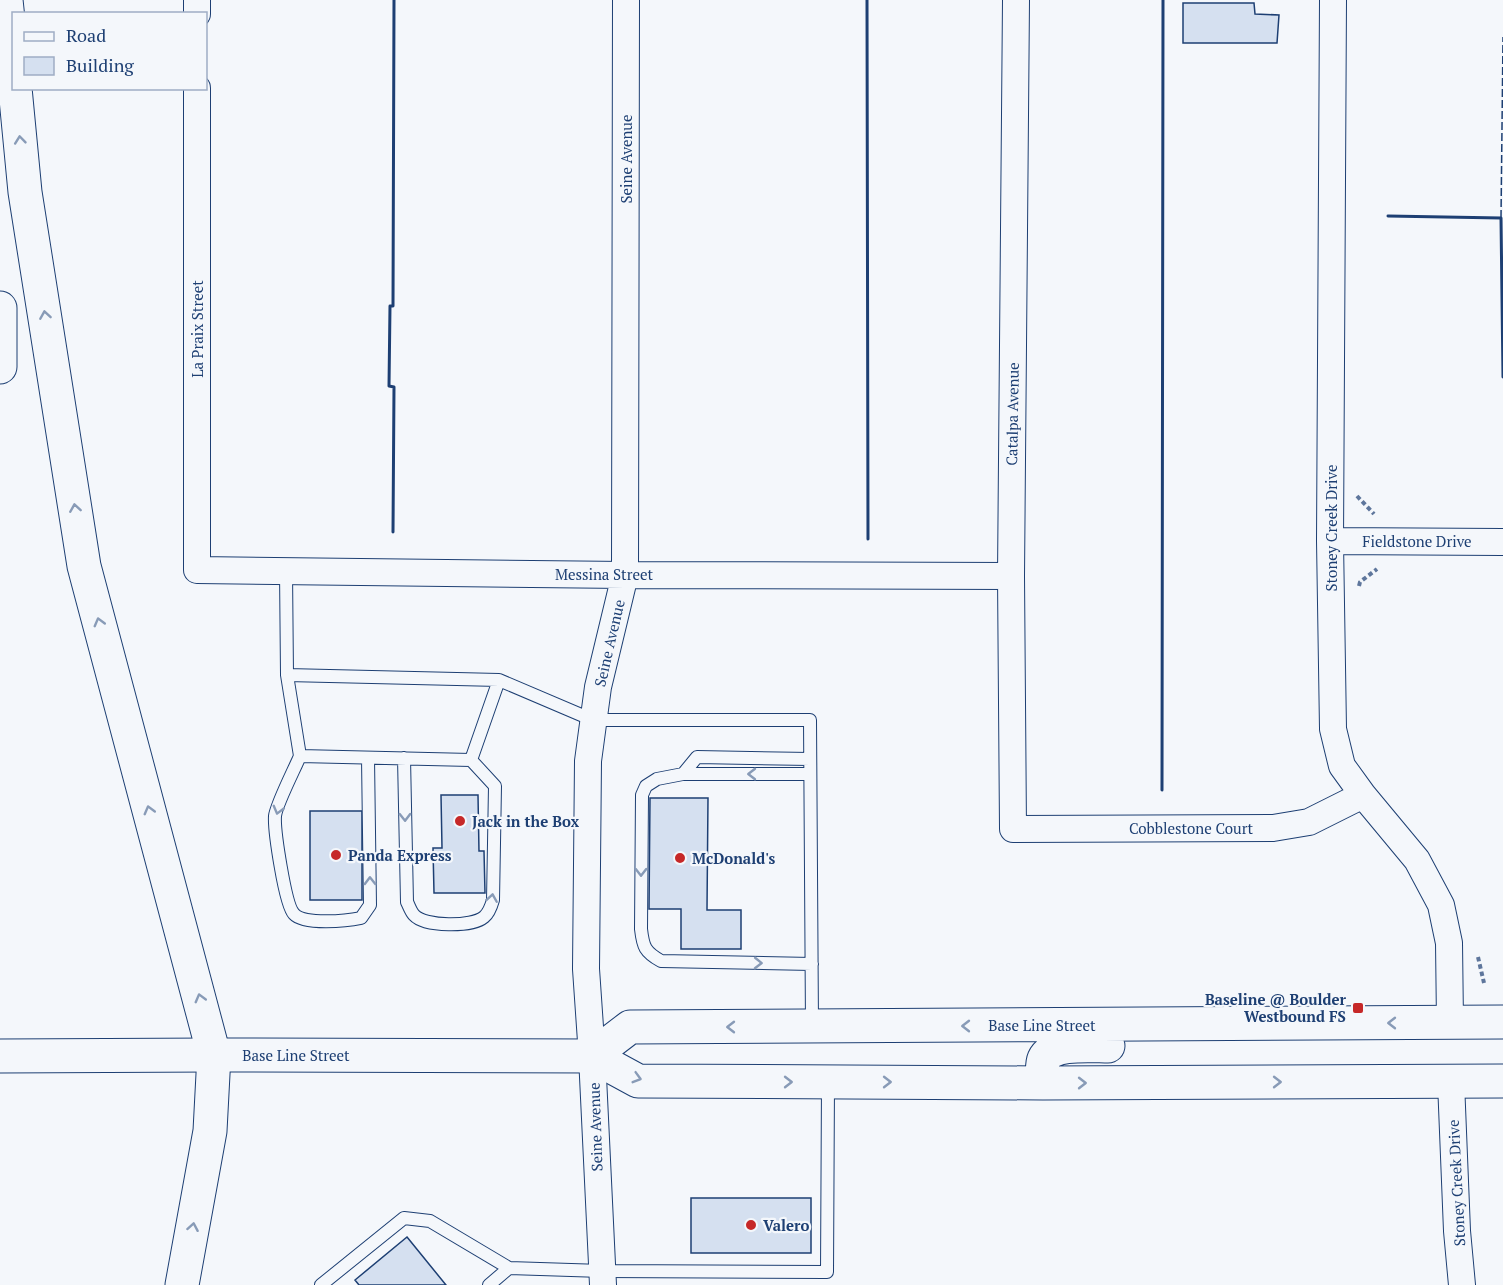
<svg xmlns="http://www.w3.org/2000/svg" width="1503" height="1285" font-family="'PT Serif',serif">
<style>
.building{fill:#d5e0f0;stroke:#1d3f73;stroke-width:1.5}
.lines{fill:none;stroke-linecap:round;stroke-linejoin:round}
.lane-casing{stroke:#1d3f73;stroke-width:14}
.street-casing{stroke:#1d3f73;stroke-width:28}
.secondary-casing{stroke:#1d3f73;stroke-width:35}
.primary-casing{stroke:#1d3f73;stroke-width:35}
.highway-casing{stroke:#1d3f73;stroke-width:35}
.path{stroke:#5e769c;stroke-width:4;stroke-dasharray:4.5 3;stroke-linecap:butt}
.lane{stroke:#f4f7fb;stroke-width:12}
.street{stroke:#f4f7fb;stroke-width:26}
.secondary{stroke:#f4f7fb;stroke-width:33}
.primary{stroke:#f4f7fb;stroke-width:33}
.highway{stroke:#f4f7fb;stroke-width:33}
.fence{stroke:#1d3f73;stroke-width:1.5;stroke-dasharray:8 3;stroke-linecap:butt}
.wall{stroke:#1d3f73;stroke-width:3}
.oneway{stroke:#889bb7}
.poi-dot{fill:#c62828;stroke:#f4f7fb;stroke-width:2}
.labels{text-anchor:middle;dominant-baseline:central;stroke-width:4.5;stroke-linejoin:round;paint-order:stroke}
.street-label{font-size:15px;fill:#1d3f73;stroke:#f4f7fb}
.poi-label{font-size:15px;font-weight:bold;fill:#1d3f73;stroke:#f4f7fb;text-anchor:start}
</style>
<rect width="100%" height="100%" fill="#f4f7fb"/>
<!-- building -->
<path class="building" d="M 1183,3 L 1254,3 L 1255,14 L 1279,15 L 1277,43 L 1183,43 Z
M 441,795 L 478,795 L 479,851 L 484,851 L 485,893 L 434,893 L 433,848 L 442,848 Z
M 650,798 L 708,798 L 707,910 L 741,910 L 741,949 L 681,949 L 681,909 L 649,909 Z
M 310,811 L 362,811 L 362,900 L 310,900 Z
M 691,1198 L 811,1198 L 811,1253 L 691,1253 Z
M 407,1237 L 446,1285 L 359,1285 L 355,1280 Z"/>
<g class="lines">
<!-- lane casing -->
<g class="lane-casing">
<path id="lane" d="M 286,571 L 287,675 L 499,680 L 593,720 L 810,720 L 812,1025
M 287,675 L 300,756 L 471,760 L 499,680
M 300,756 C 295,768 276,805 275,816 C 274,830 285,905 294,914 C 304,925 347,921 361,918 L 370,905 L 368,758
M 404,758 L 407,902 C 409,906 411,912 414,915 C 425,927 472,927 484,917 C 489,913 491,907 493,900 L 495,786 L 471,760
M 683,774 L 697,757 L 810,759
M 810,774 L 683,774 L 657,779 L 646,786 L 642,795 L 641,929 C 643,947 645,952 661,961 L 812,964
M 321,1285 L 404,1218 L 430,1221 L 509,1268
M 489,1285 L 509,1268 L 602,1271 L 827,1272 L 828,1083"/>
</g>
<!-- street casing -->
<g class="street-casing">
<path id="street" d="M 1016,0 L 1011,576 L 1013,829 L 1273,828 L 1309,822 L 1363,795
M 1333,0 L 1330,541 L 1333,729 L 1342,766 L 1363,795 L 1417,860 L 1441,905 L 1449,943 L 1450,1022
M 197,14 L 197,0
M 197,88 L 197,570 L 625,575 L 1011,576
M 1330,541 L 1503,542
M 1451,1082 L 1457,1231 L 1462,1285
M 603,1285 L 592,1056 L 586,969 L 588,761 L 598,687 L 625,575 L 626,0"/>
</g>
<!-- secondary casing -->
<g class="secondary-casing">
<path id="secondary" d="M 214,1055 L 592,1056 L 638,1081 L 1043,1083 L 1503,1081
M 592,1056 L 630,1027 L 1503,1022
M 1043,1083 C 1043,1076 1041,1066 1044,1059 C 1051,1042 1092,1046 1108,1046"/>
</g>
<!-- primary casing -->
<g class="primary-casing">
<path id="primary" d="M 0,1056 L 214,1055"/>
</g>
<!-- highway casing -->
<g class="highway-casing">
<path id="highway" d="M 6,0 L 14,76
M 15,88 L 25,192 L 84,566 L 214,1055 L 210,1131 L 182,1285
M 0,308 L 0,367"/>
</g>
<!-- path -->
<path class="path" d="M 1357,496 L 1374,514
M 1359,586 L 1360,582 L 1377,569
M 1478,957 L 1484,983"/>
<!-- lane -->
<use href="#lane" class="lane"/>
<!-- street -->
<use href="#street" class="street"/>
<!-- secondary -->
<use href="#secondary" class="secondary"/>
<!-- primary -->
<use href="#primary" class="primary"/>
<!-- highway -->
<use href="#highway" class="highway"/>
<!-- fence -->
<path class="fence" d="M 1501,218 L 1503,37"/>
<!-- wall -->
<path class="wall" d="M 867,0 L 868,539
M 1388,216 L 1501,218 L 1503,377
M 393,532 L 394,387 L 389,386 L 390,306 L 393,306 L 394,0
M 1162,790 L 1163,0"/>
</g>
<!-- one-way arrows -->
<defs><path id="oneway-chevron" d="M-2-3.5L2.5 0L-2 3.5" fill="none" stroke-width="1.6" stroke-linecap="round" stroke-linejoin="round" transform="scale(1.5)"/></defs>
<g class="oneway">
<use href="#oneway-chevron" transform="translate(20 140) rotate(-96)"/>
<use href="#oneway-chevron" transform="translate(45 315) rotate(-99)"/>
<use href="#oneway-chevron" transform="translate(75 508) rotate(-99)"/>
<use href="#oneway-chevron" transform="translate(99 622) rotate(-105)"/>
<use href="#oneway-chevron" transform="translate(752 774) rotate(180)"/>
<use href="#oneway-chevron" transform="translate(149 810) rotate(-105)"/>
<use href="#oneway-chevron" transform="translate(278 810) rotate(105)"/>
<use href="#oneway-chevron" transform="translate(405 817) rotate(89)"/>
<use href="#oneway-chevron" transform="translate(641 872) rotate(90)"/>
<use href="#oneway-chevron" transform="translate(370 881) rotate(-91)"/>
<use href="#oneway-chevron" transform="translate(492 898) rotate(-81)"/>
<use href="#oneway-chevron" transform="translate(758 963) rotate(1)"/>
<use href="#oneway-chevron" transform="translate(200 998) rotate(-105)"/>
<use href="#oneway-chevron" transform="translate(1392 1023) rotate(180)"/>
<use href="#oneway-chevron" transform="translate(966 1026) rotate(180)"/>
<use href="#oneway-chevron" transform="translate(731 1027) rotate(180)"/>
<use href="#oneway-chevron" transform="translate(637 1078) rotate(16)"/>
<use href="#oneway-chevron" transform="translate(788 1082)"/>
<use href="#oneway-chevron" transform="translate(887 1082)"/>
<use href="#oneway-chevron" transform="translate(1277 1082)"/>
<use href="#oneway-chevron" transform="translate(1082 1083)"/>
<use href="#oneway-chevron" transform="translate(193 1227) rotate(-80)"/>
</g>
<!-- markers -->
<g class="poi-dot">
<circle cx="460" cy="821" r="6"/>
<circle cx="336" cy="855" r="6"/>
<circle cx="680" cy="858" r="6"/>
<rect x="1352" y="1002" width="12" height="12" rx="3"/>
<circle cx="751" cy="1225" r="6"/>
</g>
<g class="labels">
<!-- street labels -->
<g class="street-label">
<text transform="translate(626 159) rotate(-90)">Seine Avenue</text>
<text transform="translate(197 329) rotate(-90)">La Praix Street</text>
<text transform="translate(1012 414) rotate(-89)">Catalpa Avenue</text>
<text transform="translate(1331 528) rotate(-90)">Stoney Creek Drive</text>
<text x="1417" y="541">Fieldstone Drive</text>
<text x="604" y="574">Messina Street</text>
<text transform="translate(609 643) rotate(-77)">Seine Avenue</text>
<text x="1191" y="828">Cobblestone Court</text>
<text x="1042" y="1025">Base Line Street</text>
<text x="296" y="1055">Base Line Street</text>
<text transform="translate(595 1127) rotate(-92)">Seine Avenue</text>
<text transform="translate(1456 1183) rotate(-93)">Stoney Creek Drive</text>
</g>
<!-- poi labels -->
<g class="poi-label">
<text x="472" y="821">Jack in the Box</text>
<text x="348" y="855">Panda Express</text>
<text x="692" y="858">McDonald's</text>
<text x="1346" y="999" text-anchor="end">Baseline @ Boulder<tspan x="1346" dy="17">Westbound FS</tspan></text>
<text x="763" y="1225">Valero</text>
</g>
</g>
<!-- legend -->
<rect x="12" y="12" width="195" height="78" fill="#f4f7fb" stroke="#9eadc5" stroke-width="1.5"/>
<rect x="24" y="32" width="30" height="9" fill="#f4f7fb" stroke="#9eadc5" stroke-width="1.5"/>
<text x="66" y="42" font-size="18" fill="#1d3f73">Road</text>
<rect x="24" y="57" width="30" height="18" fill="#d5e0f0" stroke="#9eadc5" stroke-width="1.5"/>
<text x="66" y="72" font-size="18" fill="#1d3f73">Building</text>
</svg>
